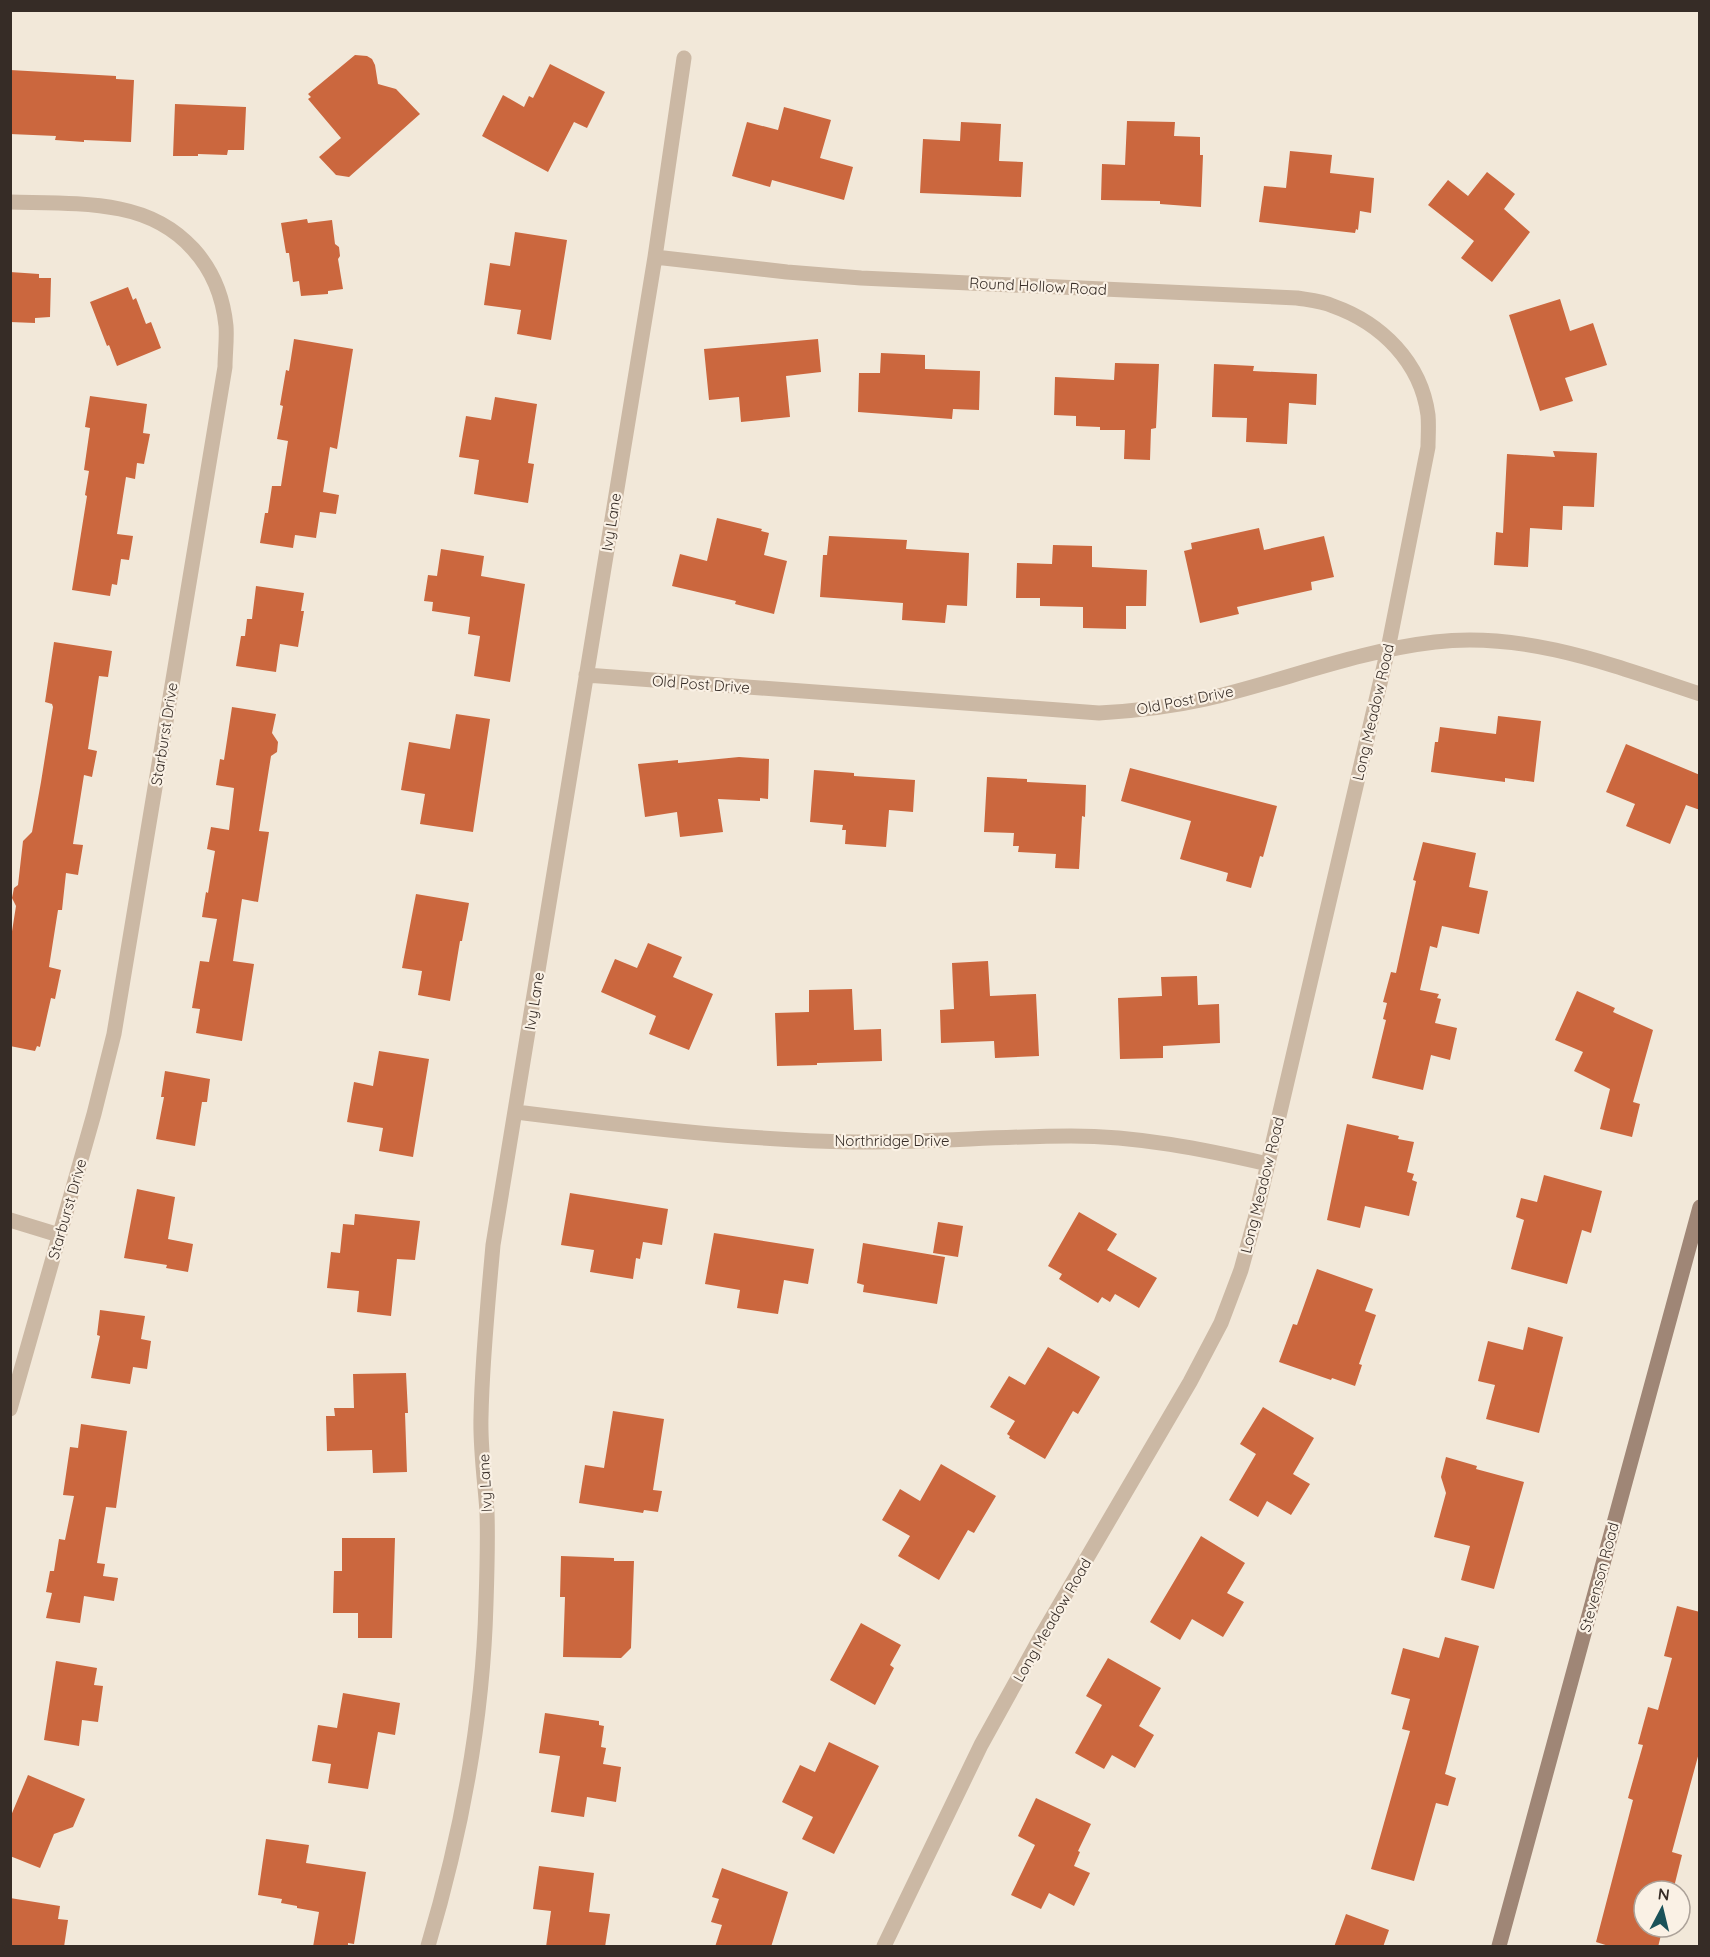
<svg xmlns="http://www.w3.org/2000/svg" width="1710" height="1957" font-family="Quicksand,sans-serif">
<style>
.building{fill:#cb673e}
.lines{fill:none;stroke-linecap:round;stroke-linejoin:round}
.street{stroke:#cbb8a4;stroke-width:15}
.secondary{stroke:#9f8676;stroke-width:15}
.labels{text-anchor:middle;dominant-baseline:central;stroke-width:4.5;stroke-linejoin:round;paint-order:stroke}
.street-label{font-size:15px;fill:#362c26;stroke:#faf1e5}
</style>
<rect width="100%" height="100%" fill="#f2e8d9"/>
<!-- building -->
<path class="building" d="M 355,55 L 367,56 L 372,59 L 375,65 L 378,84 L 396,89 L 420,114 L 349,177 L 336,175 L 319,157 L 341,138 L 308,99 L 311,97 L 308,94 Z
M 550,64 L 605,92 L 587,128 L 574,122 L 548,172 L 482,136 L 503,95 L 524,107 L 529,96 L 533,98 Z
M 10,70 L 116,76 L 116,79 L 134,80 L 131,142 L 84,140 L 84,142 L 55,140 L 56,136 L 10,134 Z
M 175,104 L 246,107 L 244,150 L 228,150 L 227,155 L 198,154 L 198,156 L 173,156 Z
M 784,107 L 831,120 L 820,158 L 853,167 L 844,200 L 772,180 L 770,187 L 732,176 L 747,122 L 778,130 Z
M 1127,121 L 1175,122 L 1174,136 L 1200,137 L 1200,155 L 1203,155 L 1201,207 L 1160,204 L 1160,201 L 1101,200 L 1102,164 L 1125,165 Z
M 961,122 L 1001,124 L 999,161 L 1023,162 L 1021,197 L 920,193 L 923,139 L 960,141 Z
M 1290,151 L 1332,155 L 1330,173 L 1374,178 L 1371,213 L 1360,211 L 1358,230 L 1356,229 L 1355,233 L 1259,222 L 1264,186 L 1286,188 Z
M 1487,172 L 1515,194 L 1504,209 L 1530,232 L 1492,282 L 1461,258 L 1474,241 L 1428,205 L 1448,180 L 1468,196 Z
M 307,219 L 308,223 L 332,220 L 335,244 L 339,247 L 340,256 L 338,259 L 343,289 L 328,291 L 328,294 L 301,296 L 299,281 L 293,282 L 289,253 L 286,253 L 281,223 Z
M 515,232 L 567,240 L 551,340 L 517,334 L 521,310 L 484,305 L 490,263 L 510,266 Z
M 10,272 L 39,274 L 39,278 L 51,278 L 50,317 L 35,318 L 35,323 L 10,322 Z
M 128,287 L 133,300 L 136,298 L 146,324 L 151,322 L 161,348 L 117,366 L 109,345 L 107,346 L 90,302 Z
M 1560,299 L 1570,331 L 1593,323 L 1607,365 L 1565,378 L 1573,401 L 1540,411 L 1509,315 Z
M 294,339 L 353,349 L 337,449 L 330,447 L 323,492 L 339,495 L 336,514 L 320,512 L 316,538 L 295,535 L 293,548 L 260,543 L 265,513 L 268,513 L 272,486 L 281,486 L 288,441 L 277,439 L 283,406 L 280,405 L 286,370 L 289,371 Z
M 818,339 L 821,372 L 786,376 L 790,417 L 741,422 L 739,397 L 709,400 L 704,349 Z
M 881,353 L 925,355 L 925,369 L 980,371 L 979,410 L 953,409 L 952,419 L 858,412 L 859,373 L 880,373 Z
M 1115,363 L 1159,364 L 1156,428 L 1151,429 L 1150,460 L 1124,459 L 1125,430 L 1100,430 L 1100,427 L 1076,426 L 1076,416 L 1054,415 L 1055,377 L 1114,380 Z
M 1214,364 L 1254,366 L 1253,371 L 1317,374 L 1316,405 L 1289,403 L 1287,444 L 1246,442 L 1247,418 L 1212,417 Z
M 90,396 L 147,404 L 143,433 L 150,434 L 144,464 L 137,463 L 135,479 L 126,477 L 117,534 L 133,536 L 129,560 L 121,559 L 117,585 L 112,584 L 110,596 L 72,590 L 87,496 L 85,495 L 89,471 L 84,470 L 90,428 L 85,427 Z
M 495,397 L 537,404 L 528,463 L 534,464 L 528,503 L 474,494 L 479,460 L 459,457 L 466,416 L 491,420 Z
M 1553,451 L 1597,453 L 1594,507 L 1563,506 L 1562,530 L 1530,528 L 1528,567 L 1494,565 L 1496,532 L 1503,533 L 1507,454 L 1555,457 Z
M 717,518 L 762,529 L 761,531 L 769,533 L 764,555 L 787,561 L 774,614 L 735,604 L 736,601 L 672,586 L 680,554 L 707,561 Z
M 1259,528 L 1264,550 L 1324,536 L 1334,577 L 1311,582 L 1312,590 L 1237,607 L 1239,614 L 1200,623 L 1184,551 L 1192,549 L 1191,543 Z
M 829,536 L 907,540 L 906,549 L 969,553 L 967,606 L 947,605 L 945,623 L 902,620 L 903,603 L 820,597 L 823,555 L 827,555 Z
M 1053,545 L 1092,546 L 1092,567 L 1147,570 L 1146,606 L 1126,606 L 1126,629 L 1083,628 L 1083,607 L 1040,606 L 1040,598 L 1016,598 L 1017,563 L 1052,564 Z
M 441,549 L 484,556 L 481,576 L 525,584 L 510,682 L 474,676 L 480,636 L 468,634 L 470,617 L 432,611 L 433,602 L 424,601 L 428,575 L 437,576 Z
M 256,586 L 304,593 L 301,611 L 304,611 L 298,647 L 280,644 L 276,672 L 236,666 L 241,636 L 245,636 L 247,619 L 252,619 Z
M 54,642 L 112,651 L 108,677 L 99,676 L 88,749 L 97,751 L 92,777 L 84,775 L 73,844 L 83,845 L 78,875 L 66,873 L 62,910 L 58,910 L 49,967 L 61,970 L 55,999 L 51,998 L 40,1047 L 37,1046 L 35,1051 L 10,1046 L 10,944 L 16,906 L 12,898 L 14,888 L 18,885 L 23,841 L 32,832 L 41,782 L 53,707 L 52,704 L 45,702 Z
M 232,707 L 276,714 L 272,733 L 278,742 L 277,752 L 271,756 L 259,831 L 269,832 L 258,902 L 242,899 L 233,961 L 254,964 L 242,1041 L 196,1033 L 200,1009 L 192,1008 L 200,961 L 209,962 L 217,919 L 202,917 L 206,892 L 208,893 L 215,851 L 207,849 L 211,827 L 229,830 L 234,788 L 216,785 L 220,759 L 224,760 Z
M 456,714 L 490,719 L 473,832 L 420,824 L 425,794 L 401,790 L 409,742 L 450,749 Z
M 1498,716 L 1541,721 L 1534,782 L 1505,778 L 1505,782 L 1431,772 L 1435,742 L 1438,742 L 1440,727 L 1496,734 Z
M 1626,744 L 1700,775 L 1700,810 L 1686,805 L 1670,844 L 1626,826 L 1635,804 L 1606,792 Z
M 739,757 L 769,759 L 768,799 L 760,798 L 760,801 L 718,799 L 723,832 L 680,837 L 677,812 L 645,817 L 638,764 L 678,760 L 678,763 Z
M 1130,768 L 1277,806 L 1263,857 L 1260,856 L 1251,888 L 1226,881 L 1228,873 L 1180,859 L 1191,821 L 1121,801 Z
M 814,770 L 854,773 L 854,776 L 915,780 L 913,812 L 889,810 L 886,847 L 845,844 L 846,830 L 842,830 L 843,825 L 810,822 Z
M 987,777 L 1027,779 L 1027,782 L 1086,785 L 1085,817 L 1082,816 L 1079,869 L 1055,868 L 1056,854 L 1018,852 L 1019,846 L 1013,846 L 1014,833 L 984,832 Z
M 1423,842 L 1476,853 L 1469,887 L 1488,891 L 1479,934 L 1442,926 L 1437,948 L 1430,946 L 1420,990 L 1439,994 L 1437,998 L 1441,999 L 1435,1023 L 1457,1028 L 1450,1060 L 1431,1055 L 1423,1090 L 1372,1078 L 1386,1020 L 1383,1019 L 1387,1003 L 1383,1002 L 1391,972 L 1396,973 L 1416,881 L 1413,880 Z
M 416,894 L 469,903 L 462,941 L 460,941 L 450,1001 L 418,995 L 422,971 L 402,968 Z
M 648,943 L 682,957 L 673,977 L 713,994 L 689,1050 L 649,1034 L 656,1016 L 601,992 L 615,959 L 637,968 Z
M 988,961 L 990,996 L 1036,994 L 1039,1056 L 995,1058 L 994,1041 L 941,1043 L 940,1010 L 954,1009 L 952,963 Z
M 1197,976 L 1198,1005 L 1219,1004 L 1220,1043 L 1163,1046 L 1163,1058 L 1120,1059 L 1118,998 L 1162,996 L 1161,977 Z
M 852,989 L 854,1030 L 881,1029 L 882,1061 L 817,1063 L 817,1065 L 777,1066 L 775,1013 L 809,1012 L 809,990 Z
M 1577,991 L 1615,1008 L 1613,1012 L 1653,1030 L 1633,1102 L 1640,1104 L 1632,1137 L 1600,1129 L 1610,1089 L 1574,1071 L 1583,1052 L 1555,1040 Z
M 379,1051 L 429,1059 L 413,1157 L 379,1151 L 383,1128 L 347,1122 L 354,1082 L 373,1086 Z
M 165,1071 L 210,1079 L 207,1102 L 202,1102 L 195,1146 L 156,1139 L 164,1097 L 161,1097 Z
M 1347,1124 L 1399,1136 L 1398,1139 L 1414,1142 L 1407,1172 L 1414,1174 L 1412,1180 L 1417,1182 L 1409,1216 L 1365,1206 L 1360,1228 L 1327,1220 Z
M 1544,1175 L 1602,1191 L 1591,1233 L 1582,1230 L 1567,1284 L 1511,1269 L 1524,1220 L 1516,1217 L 1521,1198 L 1537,1202 Z
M 137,1189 L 175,1197 L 168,1239 L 193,1244 L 188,1272 L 166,1268 L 167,1265 L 124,1258 Z
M 570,1193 L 668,1209 L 662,1245 L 643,1242 L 640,1259 L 636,1258 L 633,1279 L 590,1272 L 594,1250 L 561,1245 Z
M 1079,1212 L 1117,1234 L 1107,1250 L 1157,1278 L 1139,1308 L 1115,1294 L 1110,1302 L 1102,1297 L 1098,1303 L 1059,1279 L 1062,1274 L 1048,1266 Z
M 355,1214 L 420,1221 L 415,1260 L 397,1259 L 391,1316 L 357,1312 L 359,1291 L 327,1288 L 331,1252 L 340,1253 L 343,1224 L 354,1225 Z
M 938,1222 L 963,1226 L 958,1257 L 933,1253 Z
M 714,1233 L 814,1249 L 808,1284 L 784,1280 L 778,1314 L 737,1308 L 740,1290 L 705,1284 Z
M 863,1243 L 945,1257 L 937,1304 L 863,1292 L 864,1285 L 857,1283 Z
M 1317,1269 L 1373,1289 L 1365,1311 L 1376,1315 L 1359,1364 L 1362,1365 L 1355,1386 L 1332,1378 L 1331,1380 L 1279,1362 L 1293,1324 L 1297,1325 Z
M 100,1310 L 145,1316 L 141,1339 L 151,1341 L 147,1369 L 133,1367 L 130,1384 L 91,1378 L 100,1336 L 97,1335 Z
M 1528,1327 L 1563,1337 L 1539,1433 L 1486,1419 L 1495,1385 L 1478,1381 L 1488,1341 L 1523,1350 Z
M 1048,1347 L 1100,1377 L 1078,1414 L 1073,1411 L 1045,1459 L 1009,1438 L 1010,1436 L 1007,1434 L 1015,1421 L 990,1407 L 1009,1376 L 1025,1385 Z
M 406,1373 L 408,1413 L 405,1413 L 407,1472 L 373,1473 L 372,1450 L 327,1451 L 326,1416 L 335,1416 L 334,1408 L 354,1408 L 353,1374 Z
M 1263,1407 L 1314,1438 L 1293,1474 L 1310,1484 L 1291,1515 L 1267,1501 L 1258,1517 L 1229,1500 L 1256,1454 L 1240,1444 Z
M 613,1411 L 664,1419 L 653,1490 L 662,1491 L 658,1512 L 644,1510 L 643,1513 L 579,1503 L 585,1465 L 604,1468 Z
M 81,1424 L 127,1431 L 116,1508 L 106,1507 L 97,1563 L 105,1564 L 103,1576 L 118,1578 L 114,1601 L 84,1596 L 80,1623 L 46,1618 L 52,1593 L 46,1592 L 50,1571 L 54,1571 L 59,1539 L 65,1540 L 74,1496 L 63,1495 L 70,1447 L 78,1448 Z
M 1446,1457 L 1477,1466 L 1476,1469 L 1524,1482 L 1494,1589 L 1461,1580 L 1470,1546 L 1434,1537 L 1446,1493 L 1441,1477 Z
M 941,1464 L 996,1496 L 974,1533 L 968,1530 L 939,1580 L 898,1556 L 910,1536 L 882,1520 L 900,1489 L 920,1501 Z
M 1201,1536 L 1245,1563 L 1227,1593 L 1244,1602 L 1223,1637 L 1192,1619 L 1180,1640 L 1150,1622 Z
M 342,1538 L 395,1538 L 392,1638 L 358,1638 L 358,1613 L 333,1613 L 334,1571 L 342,1571 Z
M 561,1556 L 614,1558 L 614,1561 L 634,1561 L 631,1648 L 621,1658 L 563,1657 L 565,1597 L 560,1597 Z
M 1677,1606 L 1700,1612 L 1700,1749 L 1672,1852 L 1682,1855 L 1673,1891 L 1644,1891 L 1644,1927 L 1663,1927 L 1658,1947 L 1612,1947 L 1596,1942 L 1633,1800 L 1628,1798 L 1643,1745 L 1638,1744 L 1648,1707 L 1658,1710 L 1672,1658 L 1664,1656 Z
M 861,1623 L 901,1645 L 890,1665 L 894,1668 L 875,1705 L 830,1680 Z
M 1445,1637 L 1479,1646 L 1445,1774 L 1456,1778 L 1448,1806 L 1436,1803 L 1414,1881 L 1371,1869 L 1410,1731 L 1402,1729 L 1410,1699 L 1391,1694 L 1403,1648 L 1439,1658 Z
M 1108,1658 L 1161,1688 L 1139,1726 L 1154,1735 L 1135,1768 L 1112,1755 L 1104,1769 L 1075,1753 L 1102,1705 L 1086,1696 Z
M 56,1661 L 97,1668 L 94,1685 L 103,1686 L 98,1722 L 82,1720 L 79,1746 L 44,1740 Z
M 343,1693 L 400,1703 L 395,1735 L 378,1732 L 368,1789 L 328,1783 L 331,1764 L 312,1761 L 318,1725 L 337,1728 Z
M 545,1713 L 599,1721 L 599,1725 L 604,1726 L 601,1747 L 606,1748 L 603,1764 L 621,1767 L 616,1802 L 587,1797 L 584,1817 L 551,1812 L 560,1756 L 539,1753 Z
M 829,1742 L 879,1766 L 834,1854 L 802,1839 L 813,1817 L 782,1802 L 800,1765 L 815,1772 Z
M 28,1775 L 85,1799 L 73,1827 L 54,1834 L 40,1868 L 10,1856 L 10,1818 Z
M 1036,1798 L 1091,1824 L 1078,1851 L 1080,1852 L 1074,1866 L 1090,1873 L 1074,1906 L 1049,1893 L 1041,1909 L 1011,1895 L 1035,1845 L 1018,1836 Z
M 266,1839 L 309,1845 L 306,1863 L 366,1872 L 354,1944 L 348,1943 L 348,1947 L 313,1947 L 319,1912 L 297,1908 L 297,1906 L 281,1903 L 282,1899 L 258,1895 Z
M 539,1866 L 594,1873 L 589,1912 L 610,1914 L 605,1947 L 546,1947 L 551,1911 L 533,1909 Z
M 722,1868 L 788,1892 L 771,1947 L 715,1947 L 722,1925 L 711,1922 L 719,1899 L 712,1897 Z
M 10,1898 L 60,1906 L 58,1919 L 68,1920 L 64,1947 L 10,1947 Z
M 1346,1914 L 1389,1930 L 1383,1947 L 1334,1947 Z"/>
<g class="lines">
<!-- street -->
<path class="street" d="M 10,202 C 47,203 85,202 120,209 C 180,221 220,265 226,326 C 227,339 225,354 225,367 L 114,1034 L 94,1114 L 10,1409
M 655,257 L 787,272 L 861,278 L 1297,298 C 1309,300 1322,301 1333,306 C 1381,323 1421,362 1428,415 C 1429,426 1428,437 1428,447 L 1388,649 L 1255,1219 L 1241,1270 L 1221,1323 L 1190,1382 L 1043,1633 L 981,1745 L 884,1946
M 586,675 L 1099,713 C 1135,711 1170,707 1206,699 C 1283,681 1357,651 1435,642 C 1526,631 1615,666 1700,694
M 516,1112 C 628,1126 740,1140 854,1142 C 926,1143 999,1136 1071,1136 C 1138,1136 1203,1149 1268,1164
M 10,1220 L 59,1235
M 428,1946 C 461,1835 483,1720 486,1603 C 487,1573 488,1542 487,1512 C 485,1481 480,1449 481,1417 C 482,1360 488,1302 493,1245 L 655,257 L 684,58"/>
<!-- secondary -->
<path class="secondary" d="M 1499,1946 L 1700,1207"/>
</g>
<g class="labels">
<!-- street labels -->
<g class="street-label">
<text transform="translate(1038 286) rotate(3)">Round Hollow Road</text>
<text transform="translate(611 522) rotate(-81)">Ivy Lane</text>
<text transform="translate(701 684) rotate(4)">Old Post Drive</text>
<text transform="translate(1185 700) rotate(-11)">Old Post Drive</text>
<text transform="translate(1373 712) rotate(-77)">Long Meadow Road</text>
<text transform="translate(164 734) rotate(-81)">Starburst Drive</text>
<text transform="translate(534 1001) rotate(-81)">Ivy Lane</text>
<text x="892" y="1140">Northridge Drive</text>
<text transform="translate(1262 1185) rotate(-76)">Long Meadow Road</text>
<text transform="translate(67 1209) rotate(-74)">Starburst Drive</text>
<text transform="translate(485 1483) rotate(-93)">Ivy Lane</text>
<text transform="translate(1599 1577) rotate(-75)">Stevenson Road</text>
<text transform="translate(1052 1620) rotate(-60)">Long Meadow Road</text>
</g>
</g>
<!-- border -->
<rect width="1710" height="1957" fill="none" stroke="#362c26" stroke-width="24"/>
<!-- north arrow -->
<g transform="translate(1662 1909) rotate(7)"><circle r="28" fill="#faf1e5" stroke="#aca299" stroke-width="1.5"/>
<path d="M0-4.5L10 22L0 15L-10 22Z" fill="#1a5259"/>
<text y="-9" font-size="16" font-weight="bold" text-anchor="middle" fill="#362c26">N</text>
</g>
</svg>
